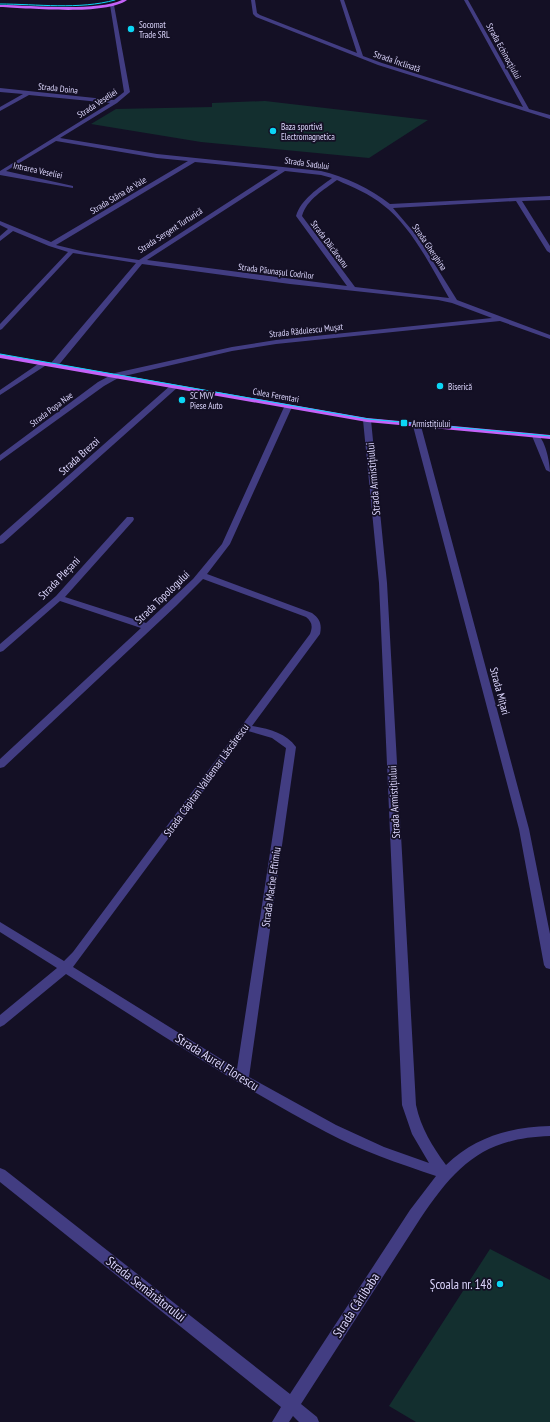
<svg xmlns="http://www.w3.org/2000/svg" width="550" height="1422" font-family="'PT Sans Narrow',sans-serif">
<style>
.green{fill:#132f2f}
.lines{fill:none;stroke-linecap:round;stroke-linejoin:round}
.minor{fill:#423d82;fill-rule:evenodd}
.major{fill:#c462f8;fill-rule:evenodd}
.tram{stroke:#0bd6f5;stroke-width:1}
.poi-dot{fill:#0bd6f5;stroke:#141025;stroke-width:1.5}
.labels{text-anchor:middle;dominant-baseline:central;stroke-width:3.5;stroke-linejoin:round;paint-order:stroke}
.far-poi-label{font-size:9px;fill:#dcd6fd;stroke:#141025;text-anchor:start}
.far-street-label{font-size:9px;fill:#dcd6fd;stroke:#141025}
.street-label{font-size:11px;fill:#dcd6fd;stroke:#141025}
.near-street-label{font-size:13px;fill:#dcd6fd;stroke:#141025}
.near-poi-label{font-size:13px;fill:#dcd6fd;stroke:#141025;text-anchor:end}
</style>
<rect width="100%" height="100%" fill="#141025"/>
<!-- green -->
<path class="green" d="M 265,101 L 428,120 L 369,158 L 201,142 L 91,124 L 116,109 L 212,107 L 212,103 Z
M 490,1249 L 550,1280 L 550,1422 L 416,1422 L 389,1406 Z"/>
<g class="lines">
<!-- minor -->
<path class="minor" d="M 251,0 L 255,0 L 257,13 L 260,15 L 357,53 L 340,0 L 344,0 L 363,56 L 382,63 L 523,107 L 464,0 L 468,0 L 529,109 L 550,115 L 550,119 L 378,65 L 256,17 L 253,14 Z
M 112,4 L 114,5 L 130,92 L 117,103 L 60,138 L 157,154 L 321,171 C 344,176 371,189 390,204 L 550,196 L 550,200 L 522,201 L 550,246 L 550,253 L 547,251 L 516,201 L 393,208 L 417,236 L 457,300 L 550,335 L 550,339 L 500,321 L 276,344 L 232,351 L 120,377 L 104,386 L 0,461 L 0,455 L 98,382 L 115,373 L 232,347 L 276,340 L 492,318 L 452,303 L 438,300 L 290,284 L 142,264 L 57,367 L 51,367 L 51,363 L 136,263 L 73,253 L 2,329 L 0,330 L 0,324 L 68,252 L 49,246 L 13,231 L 0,241 L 0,236 L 8,229 L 0,225 L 0,221 L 51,242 L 188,161 L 157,158 L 56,141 L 6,171 L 73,186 L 73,188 L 0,175 L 0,171 L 110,103 L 29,95 L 0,111 L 0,107 L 23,94 L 0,92 L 0,88 L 114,100 L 124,92 L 110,5 ZM 195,162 L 278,170 L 139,260 L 85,252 L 56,245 ZM 285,171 L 321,175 L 332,178 C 319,188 301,199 296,216 L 347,286 L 147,260 ZM 337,180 C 352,187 370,194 383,205 C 411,226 432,268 449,298 L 355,287 L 302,216 C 307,199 324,190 337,180 Z
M 41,362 L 47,362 L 48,364 L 0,395 L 0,390 Z
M 171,385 L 177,385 L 178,387 L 3,543 L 0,544 L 0,536 Z
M 285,405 L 288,405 L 292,407 L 230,544 L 207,574 L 312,613 C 320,619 322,624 320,634 L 252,726 C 269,729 286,733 296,747 L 249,1077 L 336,1125 L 384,1147 L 429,1163 L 412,1134 L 402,1105 L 379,583 L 363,420 L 367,418 L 371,420 L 387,583 L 416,1105 C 421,1128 432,1146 446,1165 C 475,1137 510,1127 550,1126 L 550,1136 C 483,1138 456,1166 420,1219 L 301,1404 L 317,1417 L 319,1422 L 299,1422 L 293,1416 L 289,1422 L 272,1422 L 281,1407 L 0,1182 L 0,1168 L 5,1170 L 290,1394 L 410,1210 L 436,1176 C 398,1163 361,1151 326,1132 C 236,1085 152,1028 66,974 L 4,1025 L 0,1027 L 0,1015 L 57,968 L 0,932 L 0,922 L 64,961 L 73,952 L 310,634 C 313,626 312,622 306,617 L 203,579 L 176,606 L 4,767 L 0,768 L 0,759 L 141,628 L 60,601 L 3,651 L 0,652 L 0,644 L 56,596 L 127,517 L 133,517 L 134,519 L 133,521 L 65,597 L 146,623 L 193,579 L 222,544 ZM 248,731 L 272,738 L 286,748 L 237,1069 L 73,967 Z
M 414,424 L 420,424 L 421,426 L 529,829 L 550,934 L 550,969 L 546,968 L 544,965 L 519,829 L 413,426 Z
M 533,434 L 536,434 C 545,437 550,463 550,472 L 546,470 L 532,436 Z"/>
<!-- major -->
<path class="major" d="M 122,0 L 127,0 C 105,16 29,8 0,7 L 0,5 C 31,5 95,12 122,0 Z
M 0,354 L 367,418 L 550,435 L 550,439 L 367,422 L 0,358 Z"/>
<!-- tram -->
<path class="tram" d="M 0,4 C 37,4 79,10 115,0
M 0,354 L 368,419 L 550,436"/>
</g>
<!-- markers -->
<g class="poi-dot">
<circle cx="131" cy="29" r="4"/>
<circle cx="273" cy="131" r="4"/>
<circle cx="440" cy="386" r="4"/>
<circle cx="182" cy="400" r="4"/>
<rect x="400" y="419" width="8" height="8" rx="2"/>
<circle cx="500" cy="1284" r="4"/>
</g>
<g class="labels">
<!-- far-poi labels -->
<g class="far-poi-label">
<text x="139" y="24">Socomat<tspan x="139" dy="10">Trade SRL</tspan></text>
<text x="281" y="126">Baza sportivă<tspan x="281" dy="10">Electromagnetica</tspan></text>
<text x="448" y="386">Biserică</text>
<text x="190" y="395">SC MVV<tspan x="190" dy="10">Piese Auto</tspan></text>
<text x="412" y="423">Armistițiului</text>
</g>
<!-- far-street labels -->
<g class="far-street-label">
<text transform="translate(504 51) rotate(61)">Strada Echinocțiului</text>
<text transform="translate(397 61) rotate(19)">Strada Înclinată</text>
<text transform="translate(58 88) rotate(6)">Strada Doina</text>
<text transform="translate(97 103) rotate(-33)">Strada Veseliei</text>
<text transform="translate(307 163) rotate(8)">Strada Sadului</text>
<text transform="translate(38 170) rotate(12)">Intrarea Veseliei</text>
<text transform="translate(118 195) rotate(-31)">Strada Stâna de Vale</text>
<text transform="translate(170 230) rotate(-33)">Strada Sergent Turturică</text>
<text transform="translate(330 244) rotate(53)">Strada Dăicăreanu</text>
<text transform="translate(430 247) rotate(56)">Strada Gherghina</text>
<text transform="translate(276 271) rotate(7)">Strada Păunașul Codrilor</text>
<text transform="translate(306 330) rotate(-6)">Strada Rădulescu Mușat</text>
<text transform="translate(276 395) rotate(10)">Calea Ferentari</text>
<text transform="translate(51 409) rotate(-37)">Strada Popa Nae</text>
</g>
<!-- street labels -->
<g class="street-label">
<text transform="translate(79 456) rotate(-42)">Strada Brezoi</text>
<text transform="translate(373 479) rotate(-95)">Strada Armistițiului</text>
<text transform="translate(59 578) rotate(-46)">Strada Pleșani</text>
<text transform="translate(162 597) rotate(-44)">Strada Topologului</text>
<text transform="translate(500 691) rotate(75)">Strada Mițari</text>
<text transform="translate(206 780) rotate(-54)">Strada Căpitan Valdemar Lăscărescu</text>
<text transform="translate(394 802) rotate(-93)">Strada Armistițiului</text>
<text transform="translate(271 887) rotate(-82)">Strada Mache Eftimiu</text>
</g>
<!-- near-street labels -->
<g class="near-street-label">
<text transform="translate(217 1062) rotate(32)">Strada Aurel Florescu</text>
<text transform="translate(146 1289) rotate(38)">Strada Semănătorului</text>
<text transform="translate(356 1305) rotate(-57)">Strada Cârlibaba</text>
</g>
<!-- near-poi labels -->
<g class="near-poi-label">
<text x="492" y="1284">Școala nr. 148</text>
</g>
</g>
</svg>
